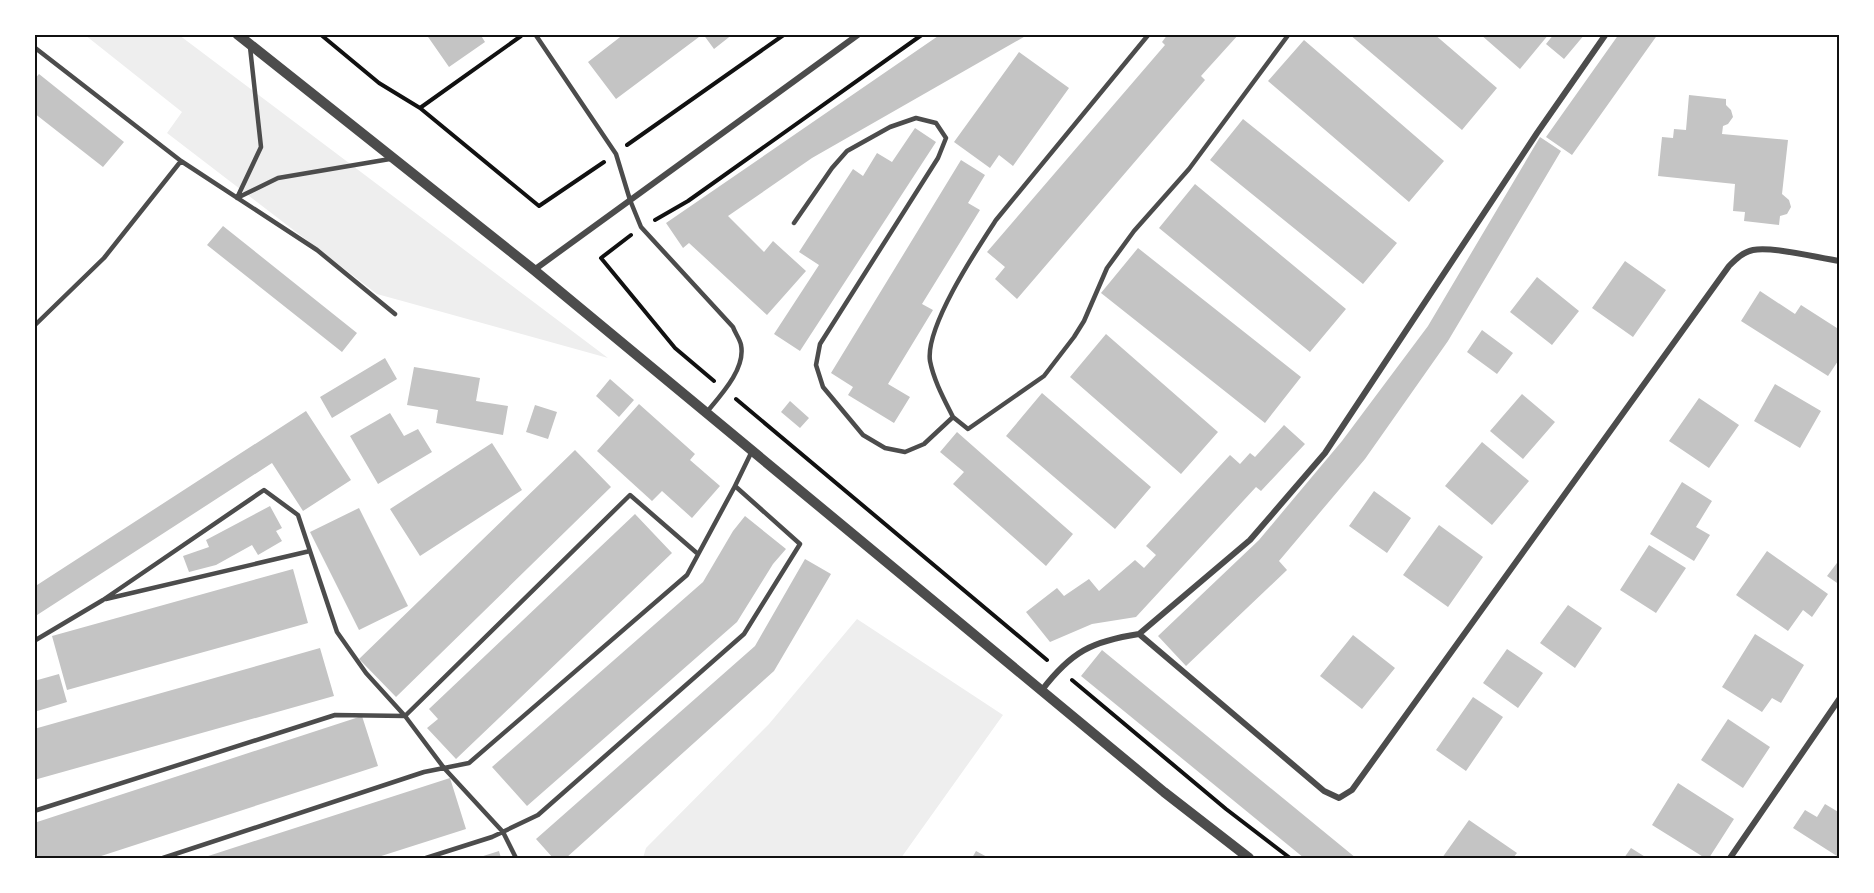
<svg xmlns="http://www.w3.org/2000/svg" width="1874" height="893" font-family="Mulish,sans-serif">
<style>
.green{fill:#eee}
.building{fill:#c4c4c4}
.lines{fill:none;stroke-linecap:round;stroke-linejoin:round}
.path{stroke:#111;stroke-width:4}
.service{stroke:#4c4c4c;stroke-width:4.5}
.minor{stroke:#4c4c4c;stroke-width:6}
.tertiary{stroke:#4c4c4c;stroke-width:10}
.neatline{fill:none;stroke:#111;stroke-width:2}
</style>
<rect width="100%" height="100%" fill="#fff"/>
<!-- green -->
<path class="green" d="M 85,35 L 179,35 L 608,358 L 377,294 L 167,133 L 182,112 Z
M 857,619 L 1003,715 L 901,858 L 643,858 L 646,848 L 769,724 Z"/>
<!-- building -->
<path class="building" d="M 426,34 L 480,34 L 485,42 L 449,67 Z
M 624,34 L 703,34 L 616,99 L 588,62 Z
M 703,34 L 733,34 L 714,49 Z
M 941,34 L 1029,34 L 812,158 L 728,216 L 764,252 L 773,241 L 806,271 L 767,315 L 689,243 L 683,248 L 666,223 Z
M 1168,34 L 1239,34 L 1201,76 L 1205,80 L 1017,299 L 995,279 L 1005,267 L 987,252 L 1165,45 L 1162,42 Z
M 1349,34 L 1434,34 L 1497,88 L 1462,130 Z
M 1480,34 L 1549,34 L 1520,69 Z
M 1554,34 L 1585,34 L 1564,59 L 1546,44 Z
M 1619,34 L 1658,34 L 1572,155 L 1546,137 Z
M 1304,40 L 1444,161 L 1409,202 L 1268,81 Z
M 1019,52 L 1069,88 L 1013,166 L 999,155 L 990,168 L 954,142 Z
M 39,74 L 124,142 L 103,167 L 34,113 L 34,80 Z
M 1689,95 L 1726,99 L 1726,105 L 1731,110 L 1733,117 L 1728,124 L 1723,126 L 1722,134 L 1788,140 L 1782,194 L 1789,200 L 1791,207 L 1787,214 L 1780,216 L 1779,225 L 1744,221 L 1745,212 L 1733,211 L 1735,184 L 1658,176 L 1662,137 L 1673,138 L 1674,129 L 1686,130 Z
M 1243,119 L 1397,243 L 1363,284 L 1210,160 Z
M 915,128 L 936,142 L 800,351 L 774,334 L 819,265 L 799,252 L 853,169 L 863,176 L 877,153 L 892,162 Z
M 1540,137 L 1561,151 L 1448,341 L 1365,459 L 1279,561 L 1287,570 L 1186,666 L 1158,636 L 1259,540 L 1342,441 L 1428,326 Z
M 961,160 L 985,175 L 968,203 L 980,210 L 922,304 L 933,310 L 888,384 L 910,397 L 894,423 L 848,395 L 853,387 L 831,373 Z
M 1195,184 L 1346,309 L 1310,352 L 1159,228 Z
M 223,226 L 357,333 L 342,352 L 207,245 Z
M 1138,248 L 1301,377 L 1265,423 L 1101,293 Z
M 1625,261 L 1666,290 L 1633,337 L 1592,308 Z
M 1537,277 L 1579,311 L 1552,345 L 1510,312 Z
M 1760,291 L 1795,314 L 1801,305 L 1840,330 L 1840,358 L 1828,376 L 1741,321 Z
M 1482,330 L 1513,353 L 1497,374 L 1467,352 Z
M 1106,334 L 1218,432 L 1181,474 L 1070,377 Z
M 385,358 L 397,379 L 332,418 L 320,397 Z
M 414,367 L 480,378 L 476,401 L 508,406 L 503,435 L 436,423 L 438,410 L 407,405 Z
M 610,379 L 634,400 L 619,417 L 596,396 Z
M 1775,384 L 1821,411 L 1800,448 L 1754,421 Z
M 1042,393 L 1151,487 L 1115,529 L 1006,436 Z
M 1522,394 L 1555,422 L 1523,459 L 1490,431 Z
M 1699,398 L 1739,425 L 1709,468 L 1669,441 Z
M 790,401 L 809,418 L 800,428 L 781,412 Z
M 639,404 L 695,454 L 690,460 L 720,486 L 692,518 L 662,491 L 652,501 L 597,451 Z
M 535,405 L 557,412 L 548,439 L 526,432 Z
M 306,411 L 351,480 L 303,511 L 272,463 L 34,617 L 34,587 Z
M 390,413 L 404,436 L 418,429 L 432,452 L 378,484 L 350,436 Z
M 1284,425 L 1305,444 L 1261,491 L 1256,487 L 1136,617 L 1092,624 L 1050,642 L 1026,612 L 1057,588 L 1064,596 L 1089,579 L 1099,591 L 1135,560 L 1144,568 L 1156,555 L 1146,546 L 1230,455 L 1240,464 L 1250,453 L 1255,457 Z
M 957,432 L 1073,534 L 1046,566 L 953,484 L 964,472 L 940,452 Z
M 1482,442 L 1529,481 L 1492,525 L 1445,486 Z
M 492,443 L 522,490 L 420,556 L 390,509 Z
M 575,450 L 611,487 L 396,697 L 359,659 Z
M 1682,482 L 1712,501 L 1696,527 L 1710,535 L 1694,561 L 1650,534 Z
M 1374,491 L 1411,518 L 1387,553 L 1349,526 Z
M 270,506 L 282,528 L 276,531 L 282,541 L 258,555 L 252,545 L 216,565 L 189,572 L 183,556 L 209,547 L 206,540 Z
M 359,508 L 408,606 L 359,630 L 310,532 Z
M 635,514 L 672,553 L 456,759 L 427,728 L 438,719 L 429,709 Z
M 745,516 L 786,549 L 773,564 L 737,622 L 527,806 L 492,767 L 703,582 L 733,531 Z
M 1439,525 L 1483,557 L 1448,607 L 1403,575 Z
M 1649,545 L 1686,568 L 1656,613 L 1620,590 Z
M 1767,551 L 1828,594 L 1812,617 L 1803,610 L 1788,631 L 1736,595 Z
M 805,559 L 831,574 L 774,671 L 566,858 L 553,858 L 536,839 L 755,646 Z
M 1840,559 L 1840,585 L 1827,576 Z
M 293,569 L 308,623 L 67,690 L 52,636 Z
M 1568,605 L 1602,628 L 1575,668 L 1540,643 Z
M 1755,634 L 1804,665 L 1781,703 L 1772,698 L 1762,712 L 1722,687 Z
M 1353,635 L 1395,668 L 1362,709 L 1320,676 Z
M 320,648 L 334,696 L 34,780 L 34,729 Z
M 1507,649 L 1543,673 L 1518,708 L 1483,683 Z
M 1102,650 L 1356,858 L 1304,858 L 1081,676 Z
M 59,674 L 67,702 L 34,712 L 34,681 Z
M 1473,697 L 1503,717 L 1466,771 L 1436,750 Z
M 362,716 L 378,766 L 95,858 L 34,858 L 34,823 Z
M 1728,719 L 1770,747 L 1743,788 L 1701,760 Z
M 450,778 L 466,829 L 375,858 L 202,858 Z
M 1678,783 L 1734,819 L 1709,858 L 1705,858 L 1652,825 Z
M 1825,804 L 1840,813 L 1840,858 L 1793,828 L 1805,810 L 1817,817 Z
M 1469,820 L 1517,853 L 1513,858 L 1442,858 Z
M 1631,848 L 1647,858 L 1624,858 Z
M 499,851 L 501,858 L 477,858 Z
M 976,851 L 989,858 L 972,858 Z"/>
<g class="lines">
<!-- path -->
<path class="path" d="M 320,34 L 379,83 L 420,108 L 521,36
M 420,108 L 539,206 L 604,162
M 627,145 L 785,34
M 655,220 L 688,201 L 923,34
M 631,235 L 601,258 L 675,348 L 714,381
M 736,399 L 1047,660
M 1072,680 L 1226,809 L 1290,858"/>
<!-- service -->
<path class="service" d="M 535,34 L 616,154 L 630,200 L 641,227 L 733,327 C 735,333 740,339 741,345 C 746,369 720,396 706,413
M 34,47 L 181,161 L 104,258 L 34,326
M 250,47 L 261,147 L 237,198 L 278,178 L 390,159
M 181,161 L 317,250 L 395,314
M 794,223 L 832,168 L 847,151 L 890,127 L 916,118 L 936,123 L 946,138 L 938,158 L 820,344 L 816,365 L 823,387 L 863,435 L 885,448 L 905,452 L 924,444 L 953,417 L 968,429 L 1044,376 L 1074,337 L 1084,321 L 1107,268 L 1134,231 L 1189,169 L 1289,34
M 953,417 C 944,399 934,381 930,361 C 925,327 977,249 996,220 L 1149,34
M 106,599 L 310,551
M 34,641 L 103,600 L 264,490 L 298,515 L 337,632 L 366,673 L 405,716 L 444,768 L 503,832 L 516,858
M 34,811 L 335,715 L 405,716 L 630,495 L 698,554
M 163,858 L 424,772 L 469,763 L 687,575 L 735,486 L 752,451
M 426,858 L 492,837 L 538,815 L 744,634 L 800,544 L 735,486"/>
<!-- minor -->
<path class="minor" d="M 1606,34 L 1537,133 L 1325,453 L 1250,540 L 1139,634 L 1324,791 L 1339,798 L 1352,790 L 1729,266 C 1736,259 1743,252 1753,250 C 1772,246 1818,258 1840,261
M 534,270 L 859,34
M 1042,690 C 1071,652 1092,641 1139,634
M 1730,858 L 1840,698"/>
<!-- tertiary -->
<path class="tertiary" d="M 237,34 L 534,270 L 1164,792 L 1249,858"/>
</g>
<!-- border -->
<rect width="1874" height="893" fill="none" stroke="#ffffff" stroke-width="72"/>
<rect x="36" y="36" width="1802" height="821" class="neatline"/>
</svg>
